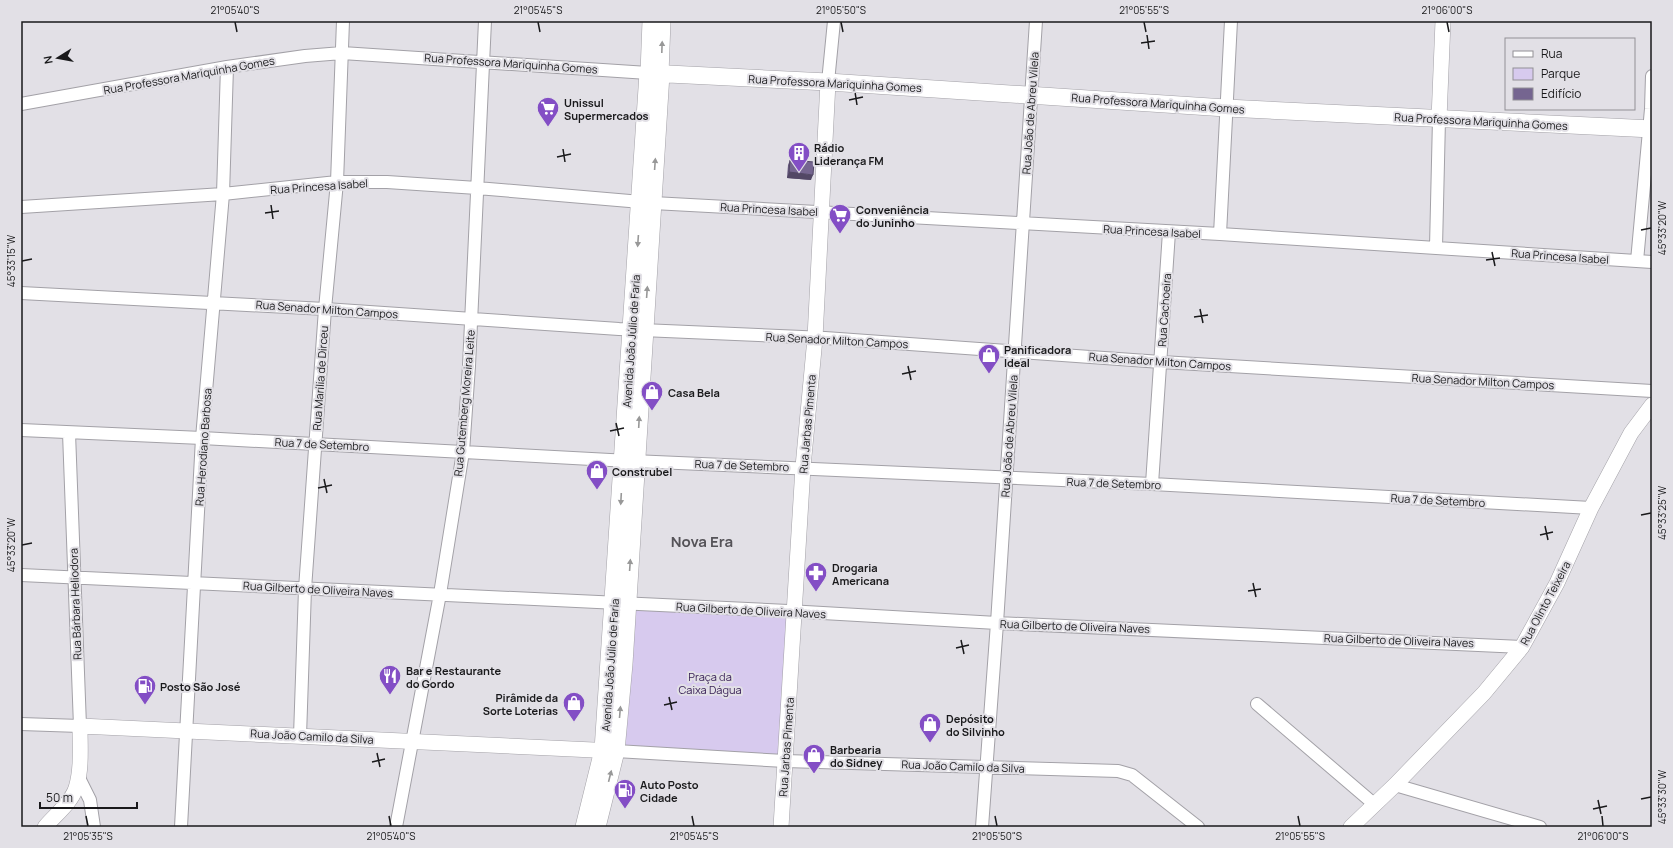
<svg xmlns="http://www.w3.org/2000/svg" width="1673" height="848" font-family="Manrope,sans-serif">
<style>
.park{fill:#d7caee}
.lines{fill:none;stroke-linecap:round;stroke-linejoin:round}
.minor-casing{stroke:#a3a1a7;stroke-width:14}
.tertiary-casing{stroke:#a3a1a7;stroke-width:16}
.secondary-casing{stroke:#a3a1a7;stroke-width:18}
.minor{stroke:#fff;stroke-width:12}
.tertiary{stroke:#fff;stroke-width:15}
.secondary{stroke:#fff;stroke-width:17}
.wall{fill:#65577c}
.shaded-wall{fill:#524765}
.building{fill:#756590;stroke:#524765}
.oneway{fill:#989898}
.ticks{fill:none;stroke:#19191b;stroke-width:1.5}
.labels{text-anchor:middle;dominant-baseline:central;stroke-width:4;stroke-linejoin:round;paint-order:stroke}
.street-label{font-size:11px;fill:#19191b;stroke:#e2e0e6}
.poi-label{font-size:11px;font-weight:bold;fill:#19191b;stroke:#e2e0e6;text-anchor:start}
.park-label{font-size:11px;fill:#361d54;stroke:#e2e0e6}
.district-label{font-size:15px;font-weight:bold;fill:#555358;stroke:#e2e0e6}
.neatline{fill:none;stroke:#19191b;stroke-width:1.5}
.ticks-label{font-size:10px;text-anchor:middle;fill:#19191b}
</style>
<rect width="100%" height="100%" fill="#e2e0e6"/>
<!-- park -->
<path class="park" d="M 631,608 L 793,619 L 781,756 L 619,747 Z"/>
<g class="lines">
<!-- minor casing -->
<g class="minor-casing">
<path id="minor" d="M 828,82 L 834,21
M 21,104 L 227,67 L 305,56 L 342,53 L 648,73
M 21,207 L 223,194 L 337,182 L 387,182 L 477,188 L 653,203 L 1220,234 L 1652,262
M 1220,234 L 1231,21
M 1436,247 L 1439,119
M 1637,261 L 1651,109 L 1652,76
M 21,293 L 325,309 L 619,329 L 825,338 L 1161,362 L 1652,391
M 21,430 L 202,438 L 610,460 L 1152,484 L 1591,508
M 1152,484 L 1169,232
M 21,575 L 788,611 L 997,623 L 1522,647
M 1257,704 L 1374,804
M 21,724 L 80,726 L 69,433
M 300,736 L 305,589 L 325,309 L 337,182 L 343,21
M 616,751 L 785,761 L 1118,771 L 1132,775 L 1198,827
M 78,776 L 90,800 L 94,827
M 1395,785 L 1540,827
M 181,827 L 202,438 L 223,194 L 227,67
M 396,827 L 440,594 L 463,452 L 469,366 L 485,21
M 982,827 L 997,623 L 1036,21"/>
</g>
<!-- tertiary casing -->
<g class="tertiary-casing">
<path id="tertiary" d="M 648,73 L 650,21
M 661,74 L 663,21
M 1439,119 L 1443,21
M 45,827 C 55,815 71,803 76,788 C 82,769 80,746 80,726 L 615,751
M 781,827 L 803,467 L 815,338 L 828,82
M 1351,827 L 1395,785 L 1484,693 L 1522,647 L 1557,583 L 1591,508 L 1631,433 L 1652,405"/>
</g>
<!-- secondary casing -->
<g class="secondary-casing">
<path id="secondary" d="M 584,827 L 603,750 L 604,735 L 648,73 L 828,82 L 1226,108 L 1652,129
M 597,827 L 616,751 L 624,664 L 661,74"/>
</g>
<!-- minor -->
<use href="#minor" class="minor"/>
<!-- tertiary -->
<use href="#tertiary" class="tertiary"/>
<!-- secondary -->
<use href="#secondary" class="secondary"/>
</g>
<!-- wall -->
<path class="wall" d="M 790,160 L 811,180 L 787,178 L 788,165 Z"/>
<!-- shaded-wall -->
<path class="shaded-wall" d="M 789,172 L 813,175 L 811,180 L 787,178 Z"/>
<!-- building -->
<path class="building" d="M 790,160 L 814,162 L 813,175 L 789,172 Z"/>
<!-- one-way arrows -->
<defs><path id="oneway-solid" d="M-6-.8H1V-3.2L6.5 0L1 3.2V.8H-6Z"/></defs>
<g class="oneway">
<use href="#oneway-solid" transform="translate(662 47) rotate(-88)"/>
<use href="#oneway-solid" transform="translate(655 164) rotate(-86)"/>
<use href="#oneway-solid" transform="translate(638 241) rotate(94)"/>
<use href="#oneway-solid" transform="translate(647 292) rotate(-86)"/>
<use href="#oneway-solid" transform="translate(639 422) rotate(-87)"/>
<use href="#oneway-solid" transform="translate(621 499) rotate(93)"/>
<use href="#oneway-solid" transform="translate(630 565) rotate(-86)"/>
<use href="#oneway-solid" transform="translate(620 712) rotate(-85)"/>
<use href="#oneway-solid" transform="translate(610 776) rotate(-76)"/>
</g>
<!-- ticks -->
<path class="ticks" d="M 235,22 L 237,32M 538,22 L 540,32M 841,22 L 843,32M 1144,22 L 1146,32M 1447,22 L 1449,32M 1147,35 L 1149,49M 1141,43 L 1155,41M 855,92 L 857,105M 849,100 L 863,97M 563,149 L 565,162M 557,157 L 571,154M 271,205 L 273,219M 265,213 L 279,211M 1641,230 L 1651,228M 1492,252 L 1495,266M 1486,260 L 1500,258M 22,261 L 32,259M 1200,309 L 1203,323M 1194,317 L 1208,315M 908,366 L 911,380M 902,374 L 916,371M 616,423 L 619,436M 610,431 L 624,428M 324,479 L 327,493M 318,488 L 332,485M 1641,515 L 1651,513M 1545,526 L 1548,540M 1540,535 L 1553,532M 22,545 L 32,543M 1253,583 L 1256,597M 1248,591 L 1261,589M 961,640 L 964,654M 956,648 L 969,645M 669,697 L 672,710M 664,705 L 677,702M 377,753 L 380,767M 372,762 L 385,759M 1641,799 L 1651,797M 1598,800 L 1601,814M 1593,809 L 1607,806M 86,816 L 88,826M 389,816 L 391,826M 692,816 L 694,826M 995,816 L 997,826M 1298,816 L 1300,826M 1602,816 L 1603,826"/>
<!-- icons -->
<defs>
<g id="supermarket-pin" transform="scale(1.15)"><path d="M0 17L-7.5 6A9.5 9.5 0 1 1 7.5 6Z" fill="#834ec5" stroke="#e2e0e6"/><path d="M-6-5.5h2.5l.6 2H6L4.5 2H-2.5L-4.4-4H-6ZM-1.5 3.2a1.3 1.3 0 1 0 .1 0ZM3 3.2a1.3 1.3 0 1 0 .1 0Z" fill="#fff"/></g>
<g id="building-pin" transform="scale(1.15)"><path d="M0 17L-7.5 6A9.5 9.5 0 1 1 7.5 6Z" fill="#834ec5" stroke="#e2e0e6"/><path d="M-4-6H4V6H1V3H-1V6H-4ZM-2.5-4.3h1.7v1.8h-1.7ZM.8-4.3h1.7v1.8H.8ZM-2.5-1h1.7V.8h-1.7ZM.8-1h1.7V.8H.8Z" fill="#fff"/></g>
<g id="shop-pin" transform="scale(1.15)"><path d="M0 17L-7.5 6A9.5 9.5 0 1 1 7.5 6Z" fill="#834ec5" stroke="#e2e0e6"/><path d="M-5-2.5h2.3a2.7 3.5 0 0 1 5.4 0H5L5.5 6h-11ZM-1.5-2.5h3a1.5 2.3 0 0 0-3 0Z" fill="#fff"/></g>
<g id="pharmacy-pin" transform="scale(1.15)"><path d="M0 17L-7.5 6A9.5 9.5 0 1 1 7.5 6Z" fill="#834ec5" stroke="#e2e0e6"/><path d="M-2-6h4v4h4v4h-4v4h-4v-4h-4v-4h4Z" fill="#fff"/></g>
<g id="restaurant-pin" transform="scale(1.15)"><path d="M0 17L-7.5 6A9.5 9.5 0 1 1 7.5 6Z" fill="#834ec5" stroke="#e2e0e6"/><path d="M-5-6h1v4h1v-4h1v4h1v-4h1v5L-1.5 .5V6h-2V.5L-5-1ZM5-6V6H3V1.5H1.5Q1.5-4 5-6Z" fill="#fff"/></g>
<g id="fuel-pin" transform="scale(1.15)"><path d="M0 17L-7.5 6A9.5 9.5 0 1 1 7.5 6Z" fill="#834ec5" stroke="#e2e0e6"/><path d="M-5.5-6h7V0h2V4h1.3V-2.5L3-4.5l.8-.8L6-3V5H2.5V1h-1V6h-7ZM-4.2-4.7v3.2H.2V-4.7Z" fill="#fff"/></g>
</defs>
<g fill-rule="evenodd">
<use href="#supermarket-pin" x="548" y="108"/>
<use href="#building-pin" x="799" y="153"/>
<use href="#supermarket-pin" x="840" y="215"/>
<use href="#shop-pin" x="989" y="355"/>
<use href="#shop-pin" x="652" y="392"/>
<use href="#shop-pin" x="597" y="471"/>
<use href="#pharmacy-pin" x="816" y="573"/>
<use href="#restaurant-pin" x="390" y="676"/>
<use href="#fuel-pin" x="145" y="686"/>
<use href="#shop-pin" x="574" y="703"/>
<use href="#shop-pin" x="930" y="724"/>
<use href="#shop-pin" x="814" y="755"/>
<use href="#fuel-pin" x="625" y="790"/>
</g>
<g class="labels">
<!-- street labels -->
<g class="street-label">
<text transform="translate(511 63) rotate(4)">Rua Professora Mariquinha Gomes</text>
<text transform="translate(189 75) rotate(-10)">Rua Professora Mariquinha Gomes</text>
<text transform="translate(835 83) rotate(3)">Rua Professora Mariquinha Gomes</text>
<text transform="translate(1158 103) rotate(4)">Rua Professora Mariquinha Gomes</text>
<text transform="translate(1030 113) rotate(-86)">Rua João de Abreu Vilela</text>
<text transform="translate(1481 121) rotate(3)">Rua Professora Mariquinha Gomes</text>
<text transform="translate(319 186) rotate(-4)">Rua Princesa Isabel</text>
<text transform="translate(769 209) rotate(3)">Rua Princesa Isabel</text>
<text transform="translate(1152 231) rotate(3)">Rua Princesa Isabel</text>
<text transform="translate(1560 256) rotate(4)">Rua Princesa Isabel</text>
<text transform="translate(327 309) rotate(4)">Rua Senador Milton Campos</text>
<text transform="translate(1164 310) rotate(-86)">Rua Cachoeira</text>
<text transform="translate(837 340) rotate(3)">Rua Senador Milton Campos</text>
<text transform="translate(631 341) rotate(-86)">Avenida João Júlio de Faria</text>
<text transform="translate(1160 361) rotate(4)">Rua Senador Milton Campos</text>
<text transform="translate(320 378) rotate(-86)">Rua Marília de Dirceu</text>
<text transform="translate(1483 381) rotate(3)">Rua Senador Milton Campos</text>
<text transform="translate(464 403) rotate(-85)">Rua Gutemberg Moreira Leite</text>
<text transform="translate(807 424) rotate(-85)">Rua Jarbas Pimenta</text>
<text transform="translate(1009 436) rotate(-86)">Rua João de Abreu Vilela</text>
<text transform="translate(322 444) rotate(3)">Rua 7 de Setembro</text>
<text transform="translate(203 447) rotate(-86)">Rua Herodiano Barbosa</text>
<text transform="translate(742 465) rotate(2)">Rua 7 de Setembro</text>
<text transform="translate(1114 483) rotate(2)">Rua 7 de Setembro</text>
<text transform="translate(1438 500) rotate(3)">Rua 7 de Setembro</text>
<text transform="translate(318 589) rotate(3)">Rua Gilberto de Oliveira Naves</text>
<text transform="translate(1545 603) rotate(-62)">Rua Olinto Teixeira</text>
<text transform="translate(75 604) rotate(-92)">Rua Bárbara Heliodora</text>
<text transform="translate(751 610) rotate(3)">Rua Gilberto de Oliveira Naves</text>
<text transform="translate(1075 626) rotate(2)">Rua Gilberto de Oliveira Naves</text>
<text transform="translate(1399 640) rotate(2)">Rua Gilberto de Oliveira Naves</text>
<text transform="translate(610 665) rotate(-86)">Avenida João Júlio de Faria</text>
<text transform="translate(312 736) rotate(3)">Rua João Camilo da Silva</text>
<text transform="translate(786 747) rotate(-86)">Rua Jarbas Pimenta</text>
<text transform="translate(963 766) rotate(2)">Rua João Camilo da Silva</text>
</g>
<!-- poi labels -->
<g class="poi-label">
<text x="564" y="102">Unissul<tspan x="564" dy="13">Supermercados</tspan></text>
<text x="814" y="147">Rádio<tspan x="814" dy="13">Liderança FM</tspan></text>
<text x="856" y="209">Conveniência<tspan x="856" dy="13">do Juninho</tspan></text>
<text x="1004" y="349">Panificadora<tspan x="1004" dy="13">Ideal</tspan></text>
<text x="668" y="392">Casa Bela</text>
<text x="612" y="471">Construbel</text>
<text x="832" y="567">Drogaria<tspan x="832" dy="13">Americana</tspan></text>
<text x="406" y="670">Bar e Restaurante<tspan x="406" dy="13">do Gordo</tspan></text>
<text x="160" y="686">Posto São José</text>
<text x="558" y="697" text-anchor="end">Pirâmide da<tspan x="558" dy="13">Sorte Loterias</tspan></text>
<text x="946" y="718">Depósito<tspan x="946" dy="13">do Silvinho</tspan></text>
<text x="830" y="749">Barbearia<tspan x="830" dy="13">do Sidney</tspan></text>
<text x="640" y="784">Auto Posto<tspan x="640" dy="13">Cidade</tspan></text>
</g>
<!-- park labels -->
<g class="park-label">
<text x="710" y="676">Praça da<tspan x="710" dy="13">Caixa Dágua</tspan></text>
</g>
<!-- district labels -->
<g class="district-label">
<text x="702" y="541">Nova Era</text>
</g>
</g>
<!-- border -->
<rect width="1673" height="848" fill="none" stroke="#e2e0e6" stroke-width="44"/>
<!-- legend -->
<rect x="1505" y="38" width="130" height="72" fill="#e2e0e6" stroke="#929095"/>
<rect x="1513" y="51" width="20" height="6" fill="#ffffff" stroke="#929095"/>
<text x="1541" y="58" font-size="12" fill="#19191b">Rua</text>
<rect x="1513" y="68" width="20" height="12" fill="#d7caee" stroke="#929095"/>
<text x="1541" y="78" font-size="12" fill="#19191b">Parque</text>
<rect x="1513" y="88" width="20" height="12" fill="#756590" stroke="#929095"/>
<text x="1541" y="98" font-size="12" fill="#19191b">Edifício</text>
<!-- north arrow -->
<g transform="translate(58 58) rotate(259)" stroke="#e2e0e6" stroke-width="3" paint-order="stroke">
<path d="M0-3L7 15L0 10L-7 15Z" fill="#19191b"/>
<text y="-6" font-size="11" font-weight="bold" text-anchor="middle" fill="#19191b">N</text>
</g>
<!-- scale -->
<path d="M40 802v6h97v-6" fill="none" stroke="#19191b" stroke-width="2"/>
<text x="46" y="802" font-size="12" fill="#19191b" stroke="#e2e0e6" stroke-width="3" paint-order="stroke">50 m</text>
<rect x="22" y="22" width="1629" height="804" class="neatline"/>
<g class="ticks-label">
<text x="235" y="14">21°05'40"S</text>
<text x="538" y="14">21°05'45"S</text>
<text x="841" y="14">21°05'50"S</text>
<text x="1144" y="14">21°05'55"S</text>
<text x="1447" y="14">21°06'00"S</text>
<text transform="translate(1662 228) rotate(-90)" y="4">45°33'20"W</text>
<text transform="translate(11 261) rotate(-90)" y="4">45°33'15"W</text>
<text transform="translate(1662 513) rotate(-90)" y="4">45°33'25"W</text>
<text transform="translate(11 545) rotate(-90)" y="4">45°33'20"W</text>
<text transform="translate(1662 797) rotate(-90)" y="4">45°33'30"W</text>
<text x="88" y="840">21°05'35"S</text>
<text x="391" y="840">21°05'40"S</text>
<text x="694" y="840">21°05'45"S</text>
<text x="997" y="840">21°05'50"S</text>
<text x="1300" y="840">21°05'55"S</text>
<text x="1603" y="840">21°06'00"S</text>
</g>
</svg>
